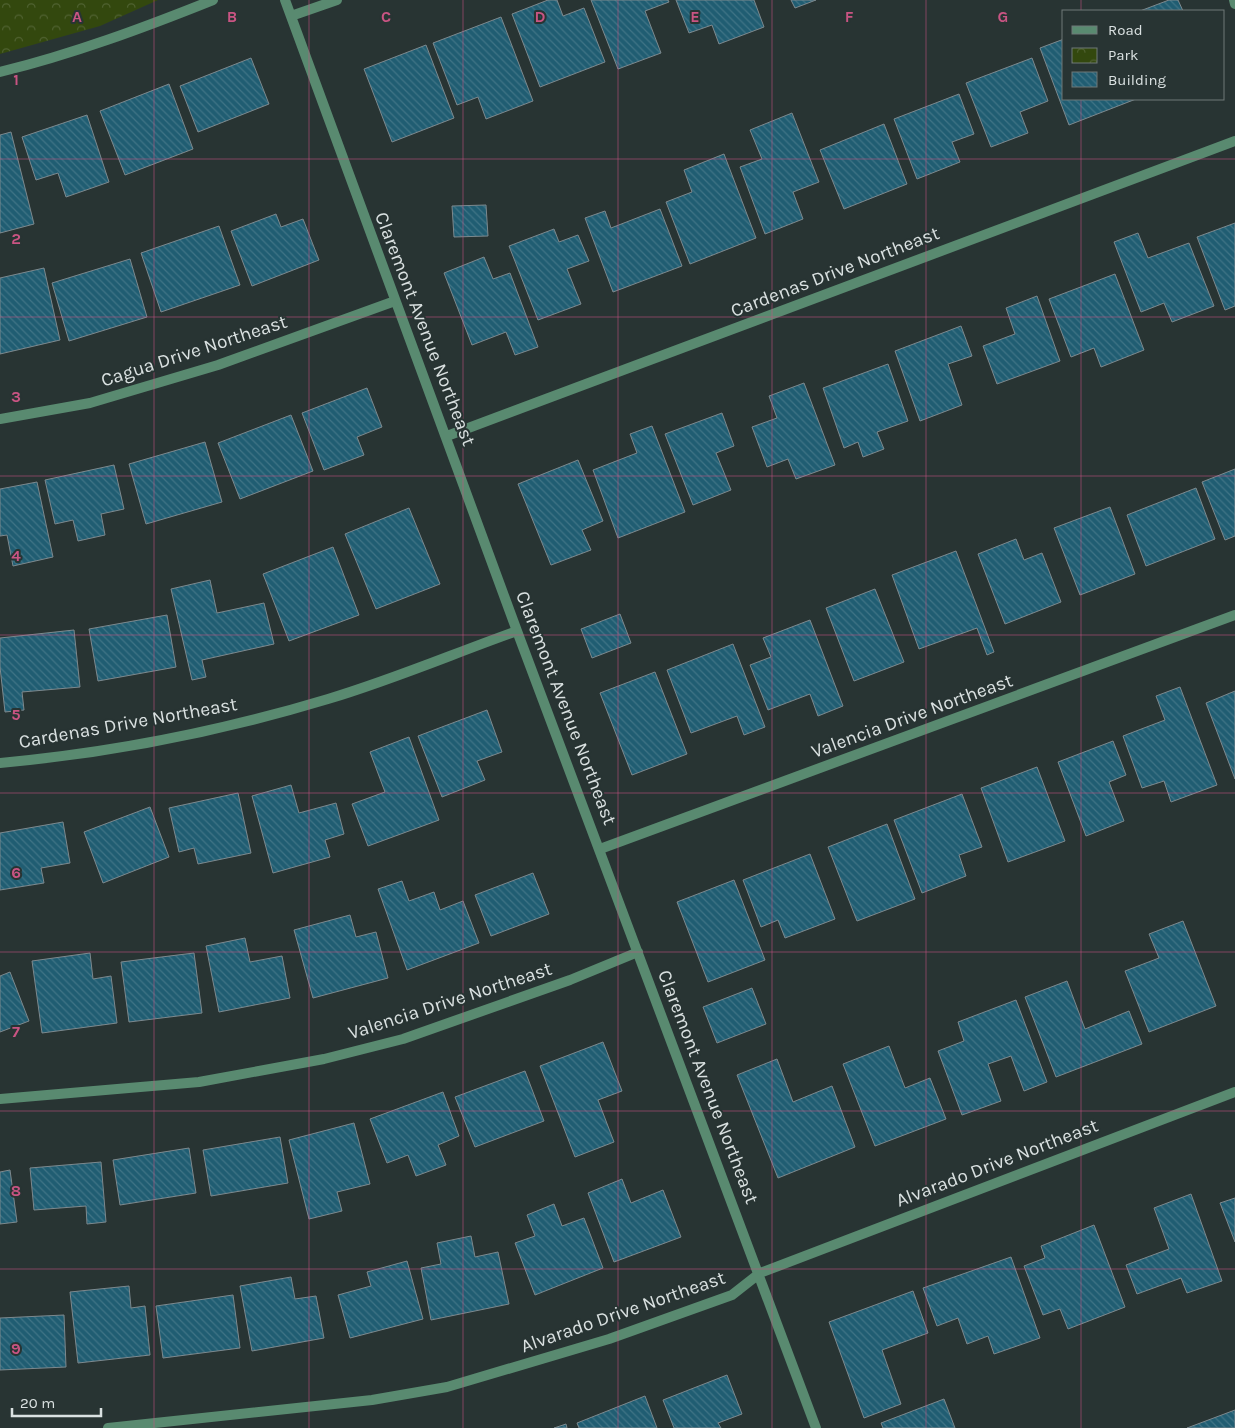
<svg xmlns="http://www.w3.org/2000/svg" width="1235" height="1428" font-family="Karla,sans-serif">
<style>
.park{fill:url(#park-crowns)}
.building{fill:url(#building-back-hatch);stroke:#7d898e}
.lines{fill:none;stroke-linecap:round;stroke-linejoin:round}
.street{stroke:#598a70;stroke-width:10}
.grid{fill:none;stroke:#c95483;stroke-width:1;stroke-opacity:0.55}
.labels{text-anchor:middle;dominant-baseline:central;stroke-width:4;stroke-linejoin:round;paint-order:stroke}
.street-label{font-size:19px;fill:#dae1e1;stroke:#283433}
.grid-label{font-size:16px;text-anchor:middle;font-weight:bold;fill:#c95483;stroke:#283433;stroke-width:4;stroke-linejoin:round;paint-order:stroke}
</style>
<defs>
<pattern id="park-crowns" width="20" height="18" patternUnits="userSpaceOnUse" patternTransform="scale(1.25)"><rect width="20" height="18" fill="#33480e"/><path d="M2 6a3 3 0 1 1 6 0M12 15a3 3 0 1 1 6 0" fill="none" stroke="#506231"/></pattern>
<pattern id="building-back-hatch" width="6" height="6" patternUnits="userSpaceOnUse" patternTransform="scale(1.25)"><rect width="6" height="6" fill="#205d72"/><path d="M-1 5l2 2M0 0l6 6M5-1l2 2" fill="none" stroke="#407486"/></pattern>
</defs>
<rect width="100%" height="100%" fill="#283433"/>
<!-- park -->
<path class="park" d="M 0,0 L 158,0 L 100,26 L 0,54 Z"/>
<!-- building -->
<path class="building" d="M 548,0 L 557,0 L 563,16 L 584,8 L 605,62 L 540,87 L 512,14 Z
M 591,0 L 668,0 L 669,2 L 645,11 L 661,53 L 618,69 Z
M 676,0 L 754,0 L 764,27 L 719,44 L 712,25 L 689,33 Z
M 791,0 L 816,0 L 795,8 Z
M 1169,0 L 1178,0 L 1183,11 L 1140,11 Z
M 501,17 L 533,101 L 486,119 L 478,97 L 457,105 L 433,43 Z
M 1064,39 L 1064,99 L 1136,99 L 1069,125 L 1040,48 Z
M 426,45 L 454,118 L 392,142 L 364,69 Z
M 251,58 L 269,104 L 198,132 L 180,86 Z
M 1032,58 L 1048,101 L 1020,112 L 1028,133 L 991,147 L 966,83 Z
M 169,84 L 193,149 L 125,175 L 100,111 Z
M 959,94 L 974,134 L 952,142 L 960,162 L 917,179 L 894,119 Z
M 792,113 L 819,182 L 793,192 L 803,219 L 765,234 L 740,167 L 762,159 L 750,130 Z
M 87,115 L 109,182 L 66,197 L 58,173 L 36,180 L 22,137 Z
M 884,124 L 907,184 L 844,209 L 820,150 Z
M 11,132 L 34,224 L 0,233 L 0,135 Z
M 724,154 L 756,238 L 690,264 L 666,202 L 692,192 L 684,170 Z
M 486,205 L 488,236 L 454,237 L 452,206 Z
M 660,209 L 682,266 L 613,292 L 585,218 L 605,211 L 611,228 Z
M 276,214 L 281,227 L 303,219 L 319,260 L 252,286 L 231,231 Z
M 1235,223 L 1235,306 L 1225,310 L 1197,237 Z
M 219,226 L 240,285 L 161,312 L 141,253 Z
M 554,229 L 559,242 L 578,235 L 589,261 L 567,269 L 581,304 L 538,320 L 509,246 Z
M 1138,233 L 1148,258 L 1189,243 L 1214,306 L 1172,322 L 1164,303 L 1141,312 L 1114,242 Z
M 484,257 L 493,279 L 510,273 L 538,347 L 515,355 L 506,332 L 472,345 L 444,273 Z
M 130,259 L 147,317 L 69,341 L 52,283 Z
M 44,268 L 60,340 L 0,354 L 0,278 Z
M 1115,274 L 1144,350 L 1101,367 L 1094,348 L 1071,357 L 1049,299 Z
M 1037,296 L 1060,361 L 997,384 L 983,346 L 1015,334 L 1006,308 Z
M 961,326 L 972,356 L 948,364 L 962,405 L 920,421 L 895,351 Z
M 888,364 L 908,421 L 877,432 L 884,449 L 863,457 L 858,442 L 844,448 L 823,388 Z
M 804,383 L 835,465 L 796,479 L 788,459 L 767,467 L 752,427 L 777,418 L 769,396 Z
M 367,388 L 382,427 L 357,437 L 364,455 L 324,470 L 302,413 Z
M 722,413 L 734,446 L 716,453 L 731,490 L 693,505 L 665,434 Z
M 291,415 L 313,471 L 240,499 L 218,443 Z
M 652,426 L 685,512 L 618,538 L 593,470 L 637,453 L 630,434 Z
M 205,442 L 222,502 L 146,524 L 129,464 Z
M 578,460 L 603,521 L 582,530 L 591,550 L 551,565 L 518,484 Z
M 114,465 L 124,509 L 101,514 L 105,535 L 78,541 L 73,520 L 55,524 L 45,480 Z
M 1235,469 L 1235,536 L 1225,540 L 1202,482 Z
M 37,482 L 53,557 L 13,566 L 7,535 L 0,536 L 0,489 Z
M 1196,488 L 1215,539 L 1146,566 L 1127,515 Z
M 1110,507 L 1135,574 L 1080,595 L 1054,528 Z
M 409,508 L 440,584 L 376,609 L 345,534 Z
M 1016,539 L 1024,560 L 1042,553 L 1061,602 L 1005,624 L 978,554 Z
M 333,547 L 359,615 L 289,641 L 263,574 Z
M 956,551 L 994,652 L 987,655 L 977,628 L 919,649 L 892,575 Z
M 210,580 L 217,613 L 264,603 L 274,644 L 202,660 L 206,677 L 192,680 L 171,589 Z
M 875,589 L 904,662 L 854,681 L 826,608 Z
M 620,614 L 631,643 L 592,658 L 581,629 Z
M 167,615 L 176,667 L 98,681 L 89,629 Z
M 810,620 L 843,706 L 818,716 L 810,694 L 768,710 L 750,665 L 771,657 L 763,638 Z
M 74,630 L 80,687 L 22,692 L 24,710 L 5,712 L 0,667 L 0,638 Z
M 733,644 L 765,727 L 744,735 L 737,716 L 691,733 L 667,670 Z
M 655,672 L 687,754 L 632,775 L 600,693 Z
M 1180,687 L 1217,785 L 1171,802 L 1164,781 L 1142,788 L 1123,736 L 1165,720 L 1156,696 Z
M 1235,691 L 1235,779 L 1206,703 Z
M 487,710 L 502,752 L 477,761 L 485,780 L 442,797 L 418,736 Z
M 409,737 L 439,820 L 368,846 L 352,804 L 385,792 L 370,752 Z
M 1113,741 L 1126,775 L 1109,782 L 1124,821 L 1086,836 L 1058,762 Z
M 1037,767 L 1065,841 L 1008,862 L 981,788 Z
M 291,785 L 299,813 L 336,803 L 344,834 L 325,840 L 330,857 L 273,873 L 252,796 Z
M 238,793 L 251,853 L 198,864 L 194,848 L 179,852 L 169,808 Z
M 962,794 L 982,847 L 959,855 L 966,876 L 922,893 L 894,820 Z
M 150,807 L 169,857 L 103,883 L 84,832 Z
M 63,822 L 70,863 L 41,868 L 44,883 L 0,890 L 0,833 Z
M 887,824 L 915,899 L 857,921 L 828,847 Z
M 810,854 L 835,919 L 785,938 L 778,920 L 761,927 L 743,880 Z
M 533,873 L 549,914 L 491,936 L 475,895 Z
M 734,880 L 765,960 L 708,982 L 677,902 Z
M 402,881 L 409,901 L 434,892 L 440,910 L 463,901 L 479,943 L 407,970 L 378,889 Z
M 350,915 L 356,937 L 376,932 L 388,978 L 313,998 L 294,930 Z
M 1183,921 L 1216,1006 L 1149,1032 L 1125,971 L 1159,958 L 1149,934 Z
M 245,938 L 250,962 L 282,956 L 290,998 L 219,1012 L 206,946 Z
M 90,953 L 93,979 L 111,976 L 117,1023 L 42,1033 L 32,961 Z
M 194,953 L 202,1013 L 129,1022 L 121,962 Z
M 10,972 L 29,1021 L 0,1032 L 0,976 Z
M 1067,981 L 1085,1029 L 1129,1011 L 1142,1044 L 1056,1077 L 1025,997 Z
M 752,988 L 766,1024 L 717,1043 L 703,1007 Z
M 1016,1000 L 1047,1082 L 1024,1091 L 1011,1056 L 988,1064 L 1001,1101 L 962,1115 L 938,1051 L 964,1041 L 958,1022 Z
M 603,1042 L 622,1091 L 598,1100 L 614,1142 L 575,1157 L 540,1066 Z
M 889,1046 L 905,1088 L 930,1078 L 946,1119 L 875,1146 L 843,1064 Z
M 777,1059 L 793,1102 L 832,1086 L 855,1147 L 778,1178 L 737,1075 Z
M 525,1071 L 544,1121 L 475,1147 L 455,1097 Z
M 443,1092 L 459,1136 L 438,1145 L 446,1165 L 416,1176 L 408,1155 L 387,1163 L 370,1119 Z
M 354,1123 L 370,1184 L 337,1192 L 342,1211 L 309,1219 L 289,1140 Z
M 280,1137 L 288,1183 L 211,1196 L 203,1150 Z
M 189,1148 L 196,1193 L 120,1205 L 113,1160 Z
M 101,1162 L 106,1222 L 87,1224 L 86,1206 L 34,1210 L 30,1168 Z
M 10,1170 L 17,1222 L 0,1224 L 0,1172 Z
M 622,1179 L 631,1203 L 663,1190 L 681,1237 L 614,1262 L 588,1193 Z
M 1191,1194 L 1222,1281 L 1187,1293 L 1181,1278 L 1137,1294 L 1126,1265 L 1169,1249 L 1154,1208 Z
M 1235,1198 L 1235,1242 L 1220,1203 Z
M 554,1204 L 562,1226 L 584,1218 L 603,1268 L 535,1295 L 515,1243 L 535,1236 L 527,1215 Z
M 1094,1225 L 1125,1307 L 1068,1329 L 1060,1309 L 1043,1315 L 1024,1266 L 1045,1258 L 1041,1246 Z
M 471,1236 L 475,1257 L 498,1252 L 509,1304 L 431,1320 L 421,1268 L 441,1264 L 437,1243 Z
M 1011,1257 L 1040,1338 L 994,1354 L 988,1336 L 967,1344 L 958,1318 L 937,1326 L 923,1288 Z
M 407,1261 L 423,1319 L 350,1338 L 338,1295 L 371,1286 L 367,1272 Z
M 291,1277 L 295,1299 L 316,1296 L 324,1338 L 252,1351 L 240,1286 Z
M 129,1286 L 131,1308 L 145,1306 L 150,1355 L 78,1363 L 70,1292 Z
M 913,1291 L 928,1333 L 882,1350 L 901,1404 L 864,1418 L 829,1322 Z
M 233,1295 L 240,1348 L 163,1358 L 156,1306 Z
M 64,1315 L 66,1367 L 0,1370 L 0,1318 Z
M 727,1375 L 742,1414 L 718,1423 L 721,1428 L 674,1428 L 663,1400 Z
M 645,1396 L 657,1428 L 579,1428 L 577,1423 Z
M 944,1399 L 955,1428 L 883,1428 L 881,1423 Z
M 1235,1410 L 1235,1428 L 1187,1428 Z
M 566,1424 L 567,1428 L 554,1428 Z"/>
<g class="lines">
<!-- street -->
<path class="street" d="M 285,0 L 517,631 L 816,1428
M 1234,0 L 1235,4
M 291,16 L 337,0
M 0,72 C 73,54 143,28 213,0
M 0,419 L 90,403 L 218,365 L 395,301
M 447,436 L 1235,141
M 0,763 C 110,753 222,731 328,699 C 392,680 455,653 517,631
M 600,849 L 1235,615
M 0,1099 L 199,1082 L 324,1059 L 403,1039 L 570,980 L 638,952
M 108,1428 L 372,1400 L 447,1387 L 609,1339 L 732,1295 L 760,1273 L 1235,1092"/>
</g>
<!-- grid -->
<path class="grid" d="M 154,0 L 154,1428M 309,0 L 309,1428M 463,0 L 463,1428M 618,0 L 618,1428M 772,0 L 772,1428M 926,0 L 926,1428M 1081,0 L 1081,11M 1081,99 L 1081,1428M 0,159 L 1235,159M 0,317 L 1235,317M 0,476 L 1235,476M 0,635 L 1235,635M 0,793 L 1235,793M 0,952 L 1235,952M 0,1111 L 1235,1111M 0,1269 L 1235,1269"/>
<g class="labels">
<!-- street labels -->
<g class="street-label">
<text transform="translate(835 272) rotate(-21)">Cardenas Drive Northeast</text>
<text transform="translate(425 329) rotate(69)">Claremont Avenue Northeast</text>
<text transform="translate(194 351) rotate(-18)">Cagua Drive Northeast</text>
<text transform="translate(566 708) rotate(69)">Claremont Avenue Northeast</text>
<text transform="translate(912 716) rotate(-20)">Valencia Drive Northeast</text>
<text transform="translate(128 723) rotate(-10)">Cardenas Drive Northeast</text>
<text transform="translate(450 1001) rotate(-18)">Valencia Drive Northeast</text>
<text transform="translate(708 1087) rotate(69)">Claremont Avenue Northeast</text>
<text transform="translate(997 1163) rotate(-21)">Alvarado Drive Northeast</text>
<text transform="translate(623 1312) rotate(-19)">Alvarado Drive Northeast</text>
</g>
</g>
<g class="grid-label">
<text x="77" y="22">A</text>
<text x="232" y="22">B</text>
<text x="386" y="22">C</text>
<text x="540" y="22">D</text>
<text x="695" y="22">E</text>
<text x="849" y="22">F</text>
<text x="1003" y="22">G</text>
<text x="16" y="85">1</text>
<text x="16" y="244">2</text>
<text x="16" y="402">3</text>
<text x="16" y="561">4</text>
<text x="16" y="720">5</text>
<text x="16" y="878">6</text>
<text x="16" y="1037">7</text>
<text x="16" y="1196">8</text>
<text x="16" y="1354">9</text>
</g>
<!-- legend -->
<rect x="1062" y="10" width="162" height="90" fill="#283433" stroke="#6f7979"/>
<rect x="1072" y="26" width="25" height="8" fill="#598a70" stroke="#6f7979"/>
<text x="1108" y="35" font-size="15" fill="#dae1e1">Road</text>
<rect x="1072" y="48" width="25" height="15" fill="url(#park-crowns)" stroke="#6f7979"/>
<text x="1108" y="60" font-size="15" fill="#dae1e1">Park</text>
<rect x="1072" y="72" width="25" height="15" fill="url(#building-back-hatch)" stroke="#6f7979"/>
<text x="1108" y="85" font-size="15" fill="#dae1e1">Building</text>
<!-- scale -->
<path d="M12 1408v8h89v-8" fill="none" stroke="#dae1e1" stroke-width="2.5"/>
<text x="20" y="1408" font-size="15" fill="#dae1e1" stroke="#283433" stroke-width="4" paint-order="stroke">20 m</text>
</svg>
